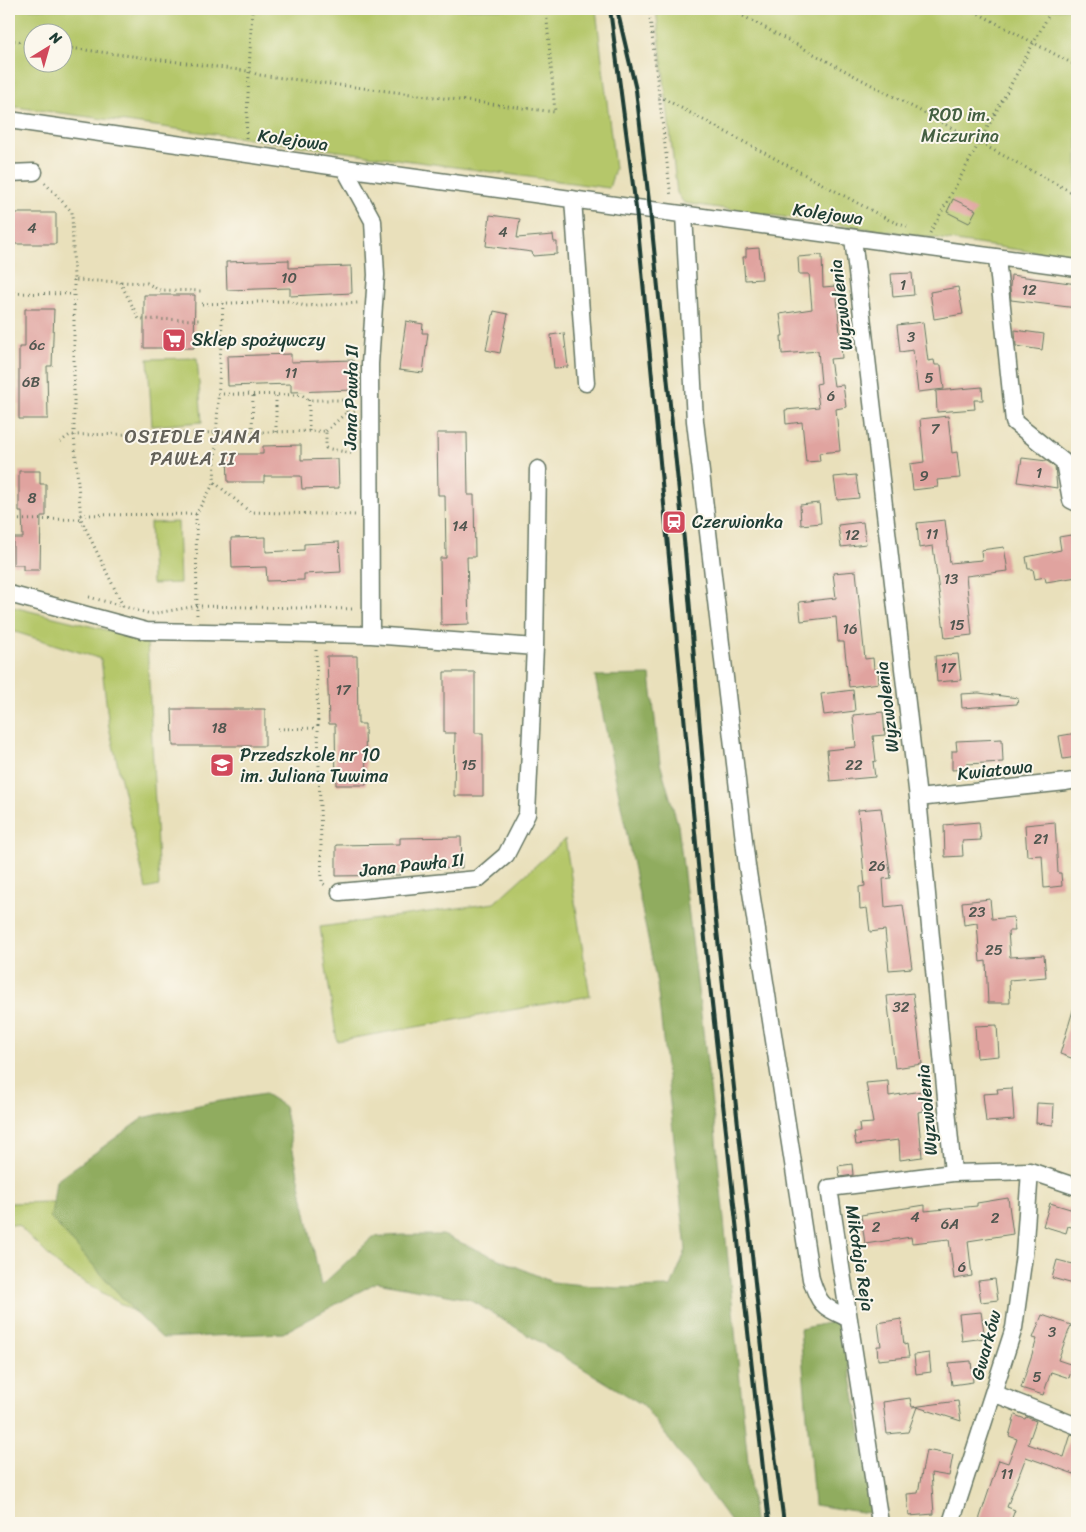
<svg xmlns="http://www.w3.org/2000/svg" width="1086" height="1532" font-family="Sriracha,sans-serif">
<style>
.green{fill:#b5c76a;stroke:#6a824f;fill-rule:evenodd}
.forest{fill:#90ac5e;stroke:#587449}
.building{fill:#e0a39f}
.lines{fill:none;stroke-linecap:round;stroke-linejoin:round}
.minor-casing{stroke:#667663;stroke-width:19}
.path{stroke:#667663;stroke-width:3;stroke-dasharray:1 4;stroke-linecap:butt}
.minor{stroke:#fff;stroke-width:16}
.rail{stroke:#1f3d34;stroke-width:4}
.labels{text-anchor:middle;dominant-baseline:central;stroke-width:4;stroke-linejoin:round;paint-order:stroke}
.number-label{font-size:15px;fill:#4f564f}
.park-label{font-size:18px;fill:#446042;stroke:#fbf7ec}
.street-label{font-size:18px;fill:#1f3d34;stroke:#fbf7ec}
.poi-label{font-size:18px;fill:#1f3d34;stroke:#fbf7ec;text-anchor:start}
.neighbourhood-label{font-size:19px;letter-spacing:1px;fill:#636159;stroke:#fbf7ec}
</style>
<rect width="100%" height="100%" fill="#fbf7ec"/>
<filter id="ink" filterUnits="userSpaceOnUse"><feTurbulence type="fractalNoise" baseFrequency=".02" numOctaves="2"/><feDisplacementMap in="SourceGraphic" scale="10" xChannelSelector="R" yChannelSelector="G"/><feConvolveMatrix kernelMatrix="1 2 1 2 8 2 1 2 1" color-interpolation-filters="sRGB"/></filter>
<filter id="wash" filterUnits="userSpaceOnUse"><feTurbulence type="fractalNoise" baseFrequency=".0096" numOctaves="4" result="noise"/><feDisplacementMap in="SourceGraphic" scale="20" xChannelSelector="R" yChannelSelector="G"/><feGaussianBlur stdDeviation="1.12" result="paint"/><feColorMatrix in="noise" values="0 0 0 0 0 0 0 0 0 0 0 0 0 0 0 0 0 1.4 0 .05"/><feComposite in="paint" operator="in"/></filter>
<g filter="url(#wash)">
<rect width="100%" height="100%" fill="#e9e0bb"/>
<!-- green -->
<path class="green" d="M 9,9 L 596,9 L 615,169 L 609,188 L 9,106 ZM 32,32 L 62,32 L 62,62 L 32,62 Z
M 656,9 L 1077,9 L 1077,258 L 684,203 L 677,193 Z
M 197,358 L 202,422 L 152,426 L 148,359 Z
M 178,522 L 180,583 L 152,584 L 150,523 Z
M 9,606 L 147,640 L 159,886 L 146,889 L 109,727 L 101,659 L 9,630 Z
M 565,839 L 590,996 L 337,1041 L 320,927 L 494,903 Z
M 53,1202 L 51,1218 L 136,1313 L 61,1268 L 18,1225 L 9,1224 L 9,1203 Z"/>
<!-- forest -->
<path class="forest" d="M 650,675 L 660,763 L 678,825 L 715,1129 L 754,1523 L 732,1523 L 643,1405 L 469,1299 L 377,1282 L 283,1333 L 162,1338 L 136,1313 L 51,1218 L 56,1181 L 143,1118 L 208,1103 L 265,1094 L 284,1106 L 321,1286 L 373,1237 L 402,1235 L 443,1235 L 552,1282 L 616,1288 L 671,1287 L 686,1250 L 657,984 L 595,676 Z
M 841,1320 L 875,1514 L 814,1505 L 800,1329 Z"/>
<g id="blocks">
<!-- building -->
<path class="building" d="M 953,199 L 976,210 L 969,223 L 947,212 Z
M 9,213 L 56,213 L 56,244 L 9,244 Z
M 490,215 L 520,219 L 517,238 L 553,235 L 554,242 L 557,242 L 557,254 L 533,256 L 532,252 L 486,246 Z
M 759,248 L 762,279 L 745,280 L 743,257 L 746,257 L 746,249 Z
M 822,255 L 823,287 L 836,286 L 842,358 L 830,359 L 834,386 L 843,385 L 846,407 L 836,409 L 840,451 L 819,453 L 820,461 L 806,462 L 802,422 L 786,424 L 785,410 L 819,407 L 816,384 L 821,383 L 818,351 L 782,354 L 781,336 L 783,336 L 780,314 L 812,309 L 809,274 L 799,274 L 798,257 Z
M 289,260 L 289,268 L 351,266 L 352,293 L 290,296 L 290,288 L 227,290 L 226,262 Z
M 912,273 L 914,295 L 893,297 L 891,274 Z
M 1011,275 L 1077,284 L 1077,308 L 1011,300 L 1010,287 Z
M 958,287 L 963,314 L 934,319 L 930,292 Z
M 144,295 L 195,295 L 194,348 L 144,348 Z
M 25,309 L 54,309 L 52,366 L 47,366 L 48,419 L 19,419 L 19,347 L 25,347 Z
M 494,311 L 508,314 L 500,353 L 486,350 Z
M 406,321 L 423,324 L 422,333 L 428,333 L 423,373 L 399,370 Z
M 923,322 L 928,361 L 934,360 L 935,365 L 941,365 L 944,389 L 918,392 L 913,350 L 900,352 L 897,325 Z
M 1015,330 L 1044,334 L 1042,350 L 1016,346 Z
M 564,333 L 568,367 L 554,368 L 551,335 Z
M 291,354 L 291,362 L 353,360 L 354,390 L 291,392 L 291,384 L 228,386 L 227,356 Z
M 982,387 L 983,400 L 974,400 L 975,409 L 937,412 L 936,391 Z
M 948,416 L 952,453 L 957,452 L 960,478 L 937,480 L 938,487 L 913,490 L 910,464 L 924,462 L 920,419 Z
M 437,433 L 467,433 L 468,495 L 474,495 L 475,557 L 467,557 L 469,624 L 441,625 L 440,558 L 446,558 L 445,495 L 438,495 Z
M 301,445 L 301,460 L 338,459 L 339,488 L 302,489 L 301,476 L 264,476 L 264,482 L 228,482 L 227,454 L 263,454 L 263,446 Z
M 1022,458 L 1047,461 L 1055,467 L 1057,488 L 1018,482 Z
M 19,471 L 40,471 L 40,484 L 46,484 L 46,516 L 41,516 L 40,570 L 23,570 L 23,565 L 13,565 L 13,538 L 23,538 L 22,512 L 19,512 Z
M 856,475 L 859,498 L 837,500 L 834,477 Z
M 819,503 L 821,523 L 801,525 L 800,505 Z
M 945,520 L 950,563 L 982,560 L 981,550 L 1004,547 L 1008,571 L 966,576 L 972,635 L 945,638 L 933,546 L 919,548 L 917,523 Z
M 863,522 L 866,544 L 841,547 L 838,525 Z
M 1077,534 L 1077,577 L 1046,582 L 1045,577 L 1035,579 L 1033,569 L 1028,569 L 1026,557 L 1061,550 L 1059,537 Z
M 266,537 L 266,552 L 304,550 L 304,544 L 339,542 L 341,572 L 304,574 L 304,580 L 267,581 L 266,567 L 232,568 L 231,538 Z
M 856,571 L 865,659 L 873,658 L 874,669 L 878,669 L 879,683 L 849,687 L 844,642 L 838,642 L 836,617 L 801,621 L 799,602 L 836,598 L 833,573 Z
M 958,654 L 961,680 L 937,682 L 935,656 Z
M 327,656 L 357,656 L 358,724 L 365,724 L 366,785 L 336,785 L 335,724 L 329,724 Z
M 444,672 L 475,672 L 475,733 L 483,733 L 483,796 L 454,796 L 455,733 L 444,733 Z
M 853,690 L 855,711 L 824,715 L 821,694 Z
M 979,693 L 1018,698 L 1017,704 L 962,708 L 961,694 Z
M 172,709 L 265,709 L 265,746 L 173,746 Z
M 883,712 L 885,735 L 873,736 L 876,761 L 873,762 L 875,777 L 830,781 L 827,750 L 856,747 L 853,715 Z
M 1077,733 L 1077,757 L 1063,759 L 1059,736 Z
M 1002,739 L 1003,762 L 967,764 L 967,769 L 952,770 L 952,751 L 957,751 L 956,741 Z
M 881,808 L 891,878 L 883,879 L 885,907 L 903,905 L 912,968 L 889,970 L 885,930 L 870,932 L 867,908 L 860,909 L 859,887 L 865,886 L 858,810 Z
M 979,822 L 981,840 L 962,841 L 963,856 L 945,857 L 944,825 Z
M 1055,822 L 1058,873 L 1061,873 L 1062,886 L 1044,888 L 1042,855 L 1027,856 L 1025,825 Z
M 461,837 L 462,868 L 400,869 L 400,875 L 336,876 L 336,845 L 400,844 L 400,838 Z
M 990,899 L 992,919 L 1013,917 L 1015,931 L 1008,931 L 1010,957 L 1044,955 L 1046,977 L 1009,980 L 1010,1003 L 988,1003 L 986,961 L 980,962 L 977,923 L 964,925 L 962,902 Z
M 913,993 L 922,1064 L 895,1068 L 887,996 Z
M 1074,1007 L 1077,1008 L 1077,1060 L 1060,1054 Z
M 997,1025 L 999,1056 L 977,1058 L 975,1026 Z
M 888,1081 L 889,1096 L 922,1091 L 924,1111 L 918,1112 L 922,1157 L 900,1160 L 899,1140 L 856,1145 L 854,1132 L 860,1132 L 859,1124 L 873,1123 L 866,1083 Z
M 1012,1088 L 1014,1120 L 986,1122 L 983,1094 L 998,1093 L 997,1089 Z
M 1037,1103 L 1054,1104 L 1053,1125 L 1036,1123 Z
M 852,1164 L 853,1175 L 840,1177 L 838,1166 Z
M 1008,1198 L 1013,1234 L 968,1241 L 972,1276 L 954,1279 L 949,1239 L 912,1243 L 911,1237 L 865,1244 L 861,1215 L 925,1205 L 925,1211 L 977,1206 L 977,1203 Z
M 1050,1203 L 1077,1211 L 1077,1220 L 1075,1228 L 1068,1226 L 1066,1233 L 1043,1226 Z
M 1057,1260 L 1077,1265 L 1077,1285 L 1052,1278 Z
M 995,1279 L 998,1300 L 981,1302 L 978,1281 Z
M 981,1312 L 985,1338 L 962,1341 L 959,1314 Z
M 1042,1315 L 1071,1325 L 1058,1360 L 1073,1365 L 1069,1378 L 1051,1372 L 1043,1395 L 1021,1388 L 1037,1339 L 1033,1338 Z
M 901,1319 L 904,1345 L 907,1344 L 909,1357 L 878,1360 L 877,1346 L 881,1346 L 878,1323 Z
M 929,1353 L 931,1372 L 916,1374 L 914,1355 Z
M 971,1361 L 973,1382 L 952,1385 L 949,1363 Z
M 910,1398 L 912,1407 L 958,1401 L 961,1421 L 917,1407 L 908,1432 L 887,1434 L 883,1402 Z
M 1015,1415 L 1025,1419 L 1026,1417 L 1036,1421 L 1028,1444 L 1064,1457 L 1071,1434 L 1077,1436 L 1077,1475 L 1026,1457 L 1007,1507 L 1015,1510 L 1010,1523 L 978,1523 L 999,1460 L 1008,1463 L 1017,1439 L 1009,1436 Z
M 926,1450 L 953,1455 L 949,1476 L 931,1473 L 934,1514 L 909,1516 L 907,1494 L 918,1493 Z"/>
</g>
</g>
<g filter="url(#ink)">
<use href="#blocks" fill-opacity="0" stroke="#667663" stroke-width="1"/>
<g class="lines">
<!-- minor casing -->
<g class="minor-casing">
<path id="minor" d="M 9,120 L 344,168 L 1077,268
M 9,173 L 34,172
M 573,199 L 586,383
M 684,214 L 695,421 L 747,866 L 811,1279 C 820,1307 823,1306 849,1319
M 853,238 L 918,798 L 953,1173
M 997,258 L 1014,422 L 1064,462 L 1071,500 L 1077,503
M 9,594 L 146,631 L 371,635 L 370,364 L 376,275 L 373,221 L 344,168
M 535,647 L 538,469
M 918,798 L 1066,782 L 1077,780
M 340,892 L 478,879 L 506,855 L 527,814 L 535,647 L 371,635
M 993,1393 L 1077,1426
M 880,1523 L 829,1188 L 953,1173 L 1030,1171 L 1077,1187
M 951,1523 L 1014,1328 L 1024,1255 L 1030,1171"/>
</g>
<!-- path -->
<path class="path" d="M 649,9 L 671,197
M 730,9 L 1077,195
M 970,9 L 1077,66
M 9,40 L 32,43
M 62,47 L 248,71 L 259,75 L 555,112 L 546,9
M 659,96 L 889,220 L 907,227
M 246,138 L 252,9
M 45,183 L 72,212 L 74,280 L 147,283 L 159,290 L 203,291
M 930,233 L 1052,9
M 74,280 L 74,435 L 81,519 L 123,606
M 120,282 L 139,319 L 201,320
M 9,293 L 74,294
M 223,303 L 214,482 L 250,512 L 356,515
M 202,304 L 287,301 L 305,306 L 358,303
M 218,394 L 302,395 L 309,400 L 356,400
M 347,412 L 347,400
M 309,431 L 309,400
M 326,431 L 347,412 L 355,412
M 252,432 L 253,395
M 276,432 L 276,395
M 60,442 L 70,435 L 326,431 L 326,448 L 355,454
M 196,514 L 197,618
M 80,515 L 196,514 L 214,483
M 9,520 L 81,519
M 89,597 L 151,614 L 197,606 L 355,609
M 316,650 L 322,883 L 327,886
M 278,729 L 318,728"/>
<!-- minor -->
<use href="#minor" class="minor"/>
<!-- rail -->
<path class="rail" d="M 610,9 L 636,208 L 706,949 L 769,1523
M 617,9 L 636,90 L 650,210 L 685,550 L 716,921 L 767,1394 L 784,1523"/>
</g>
</g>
<!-- icons -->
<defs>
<g id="supermarket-square" transform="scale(1.25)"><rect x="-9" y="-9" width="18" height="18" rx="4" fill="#d1495b" stroke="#fbf7ec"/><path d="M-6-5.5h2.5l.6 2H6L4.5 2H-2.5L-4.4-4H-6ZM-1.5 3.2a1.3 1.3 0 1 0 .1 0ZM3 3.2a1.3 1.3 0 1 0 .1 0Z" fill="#fff"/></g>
<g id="station-square" transform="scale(1.25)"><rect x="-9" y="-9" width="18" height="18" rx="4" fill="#d1495b" stroke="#fbf7ec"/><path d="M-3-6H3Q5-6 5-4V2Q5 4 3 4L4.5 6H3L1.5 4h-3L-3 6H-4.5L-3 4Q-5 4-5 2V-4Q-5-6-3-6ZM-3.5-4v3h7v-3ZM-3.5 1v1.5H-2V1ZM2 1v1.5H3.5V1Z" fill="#fff"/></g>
<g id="school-square" transform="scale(1.25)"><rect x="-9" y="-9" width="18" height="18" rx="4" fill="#d1495b" stroke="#fbf7ec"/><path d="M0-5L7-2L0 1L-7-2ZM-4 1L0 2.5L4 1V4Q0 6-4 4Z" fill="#fff"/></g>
</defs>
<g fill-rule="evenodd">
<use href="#supermarket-square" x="174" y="340"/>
<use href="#station-square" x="674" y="522"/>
<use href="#school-square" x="222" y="765"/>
</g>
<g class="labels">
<!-- number labels -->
<g class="number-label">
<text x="32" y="228">4</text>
<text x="503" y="232">4</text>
<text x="289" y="278">10</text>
<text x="903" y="285">1</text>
<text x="1029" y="290">12</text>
<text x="911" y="337">3</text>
<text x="37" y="345">6c</text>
<text x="291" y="373">11</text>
<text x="929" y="378">5</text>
<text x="31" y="382">6B</text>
<text x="831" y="396">6</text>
<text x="935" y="429">7</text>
<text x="1039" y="473">1</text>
<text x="924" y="476">9</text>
<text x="32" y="498">8</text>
<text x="460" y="526">14</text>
<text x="932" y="534">11</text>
<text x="852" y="535">12</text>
<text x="951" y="579">13</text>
<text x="957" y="625">15</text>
<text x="850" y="629">16</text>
<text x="948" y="668">17</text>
<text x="343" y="690">17</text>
<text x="219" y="728">18</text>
<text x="469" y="765">15</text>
<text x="854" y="765">22</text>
<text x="1041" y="839">21</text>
<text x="877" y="866">26</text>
<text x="977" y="912">23</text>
<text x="994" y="950">25</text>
<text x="901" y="1007">32</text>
<text x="915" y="1217">4</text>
<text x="995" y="1218">2</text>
<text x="950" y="1224">6A</text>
<text x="876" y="1227">2</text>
<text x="962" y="1267">6</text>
<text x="1052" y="1332">3</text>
<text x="1037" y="1377">5</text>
<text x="1007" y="1474">11</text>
</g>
<!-- park labels -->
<g class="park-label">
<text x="960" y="115">ROD im.<tspan x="960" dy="21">Miczurina</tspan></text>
</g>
<!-- street labels -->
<g class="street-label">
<text transform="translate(293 140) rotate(8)">Kolejowa</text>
<text transform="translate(828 214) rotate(8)">Kolejowa</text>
<text transform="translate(841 305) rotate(-97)">Wyzwolenia</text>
<text transform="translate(351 397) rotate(-89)">Jana Pawła II</text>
<text transform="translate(887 707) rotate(-97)">Wyzwolenia</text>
<text transform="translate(995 770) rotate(-6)">Kwiatowa</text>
<text transform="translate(412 865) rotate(-6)">Jana Pawła II</text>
<text transform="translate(927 1110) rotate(-95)">Wyzwolenia</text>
<text transform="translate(860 1258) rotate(81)">Mikołaja Reja</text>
<text transform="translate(986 1345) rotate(-75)">Gwarków</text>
</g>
<!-- poi labels -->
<g class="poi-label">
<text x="192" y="340">Sklep spożywczy</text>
<text x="692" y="522">Czerwionka</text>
<text x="240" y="755">Przedszkole nr 10<tspan x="240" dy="21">im. Juliana Tuwima</tspan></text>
</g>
<!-- neighbourhood labels -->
<g class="neighbourhood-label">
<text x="193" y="436">OSIEDLE JANA<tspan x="193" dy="22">PAWŁA II</tspan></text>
</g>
</g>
<!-- margin -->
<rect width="1086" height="1532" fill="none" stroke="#fbf7ec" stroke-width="30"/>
<!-- north arrow -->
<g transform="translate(48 48) rotate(37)"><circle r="24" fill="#fbf7ec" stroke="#a3ada2"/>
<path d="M0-4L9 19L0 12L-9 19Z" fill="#d1495b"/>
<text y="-8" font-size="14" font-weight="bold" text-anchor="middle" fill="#1f3d34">N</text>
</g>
</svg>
